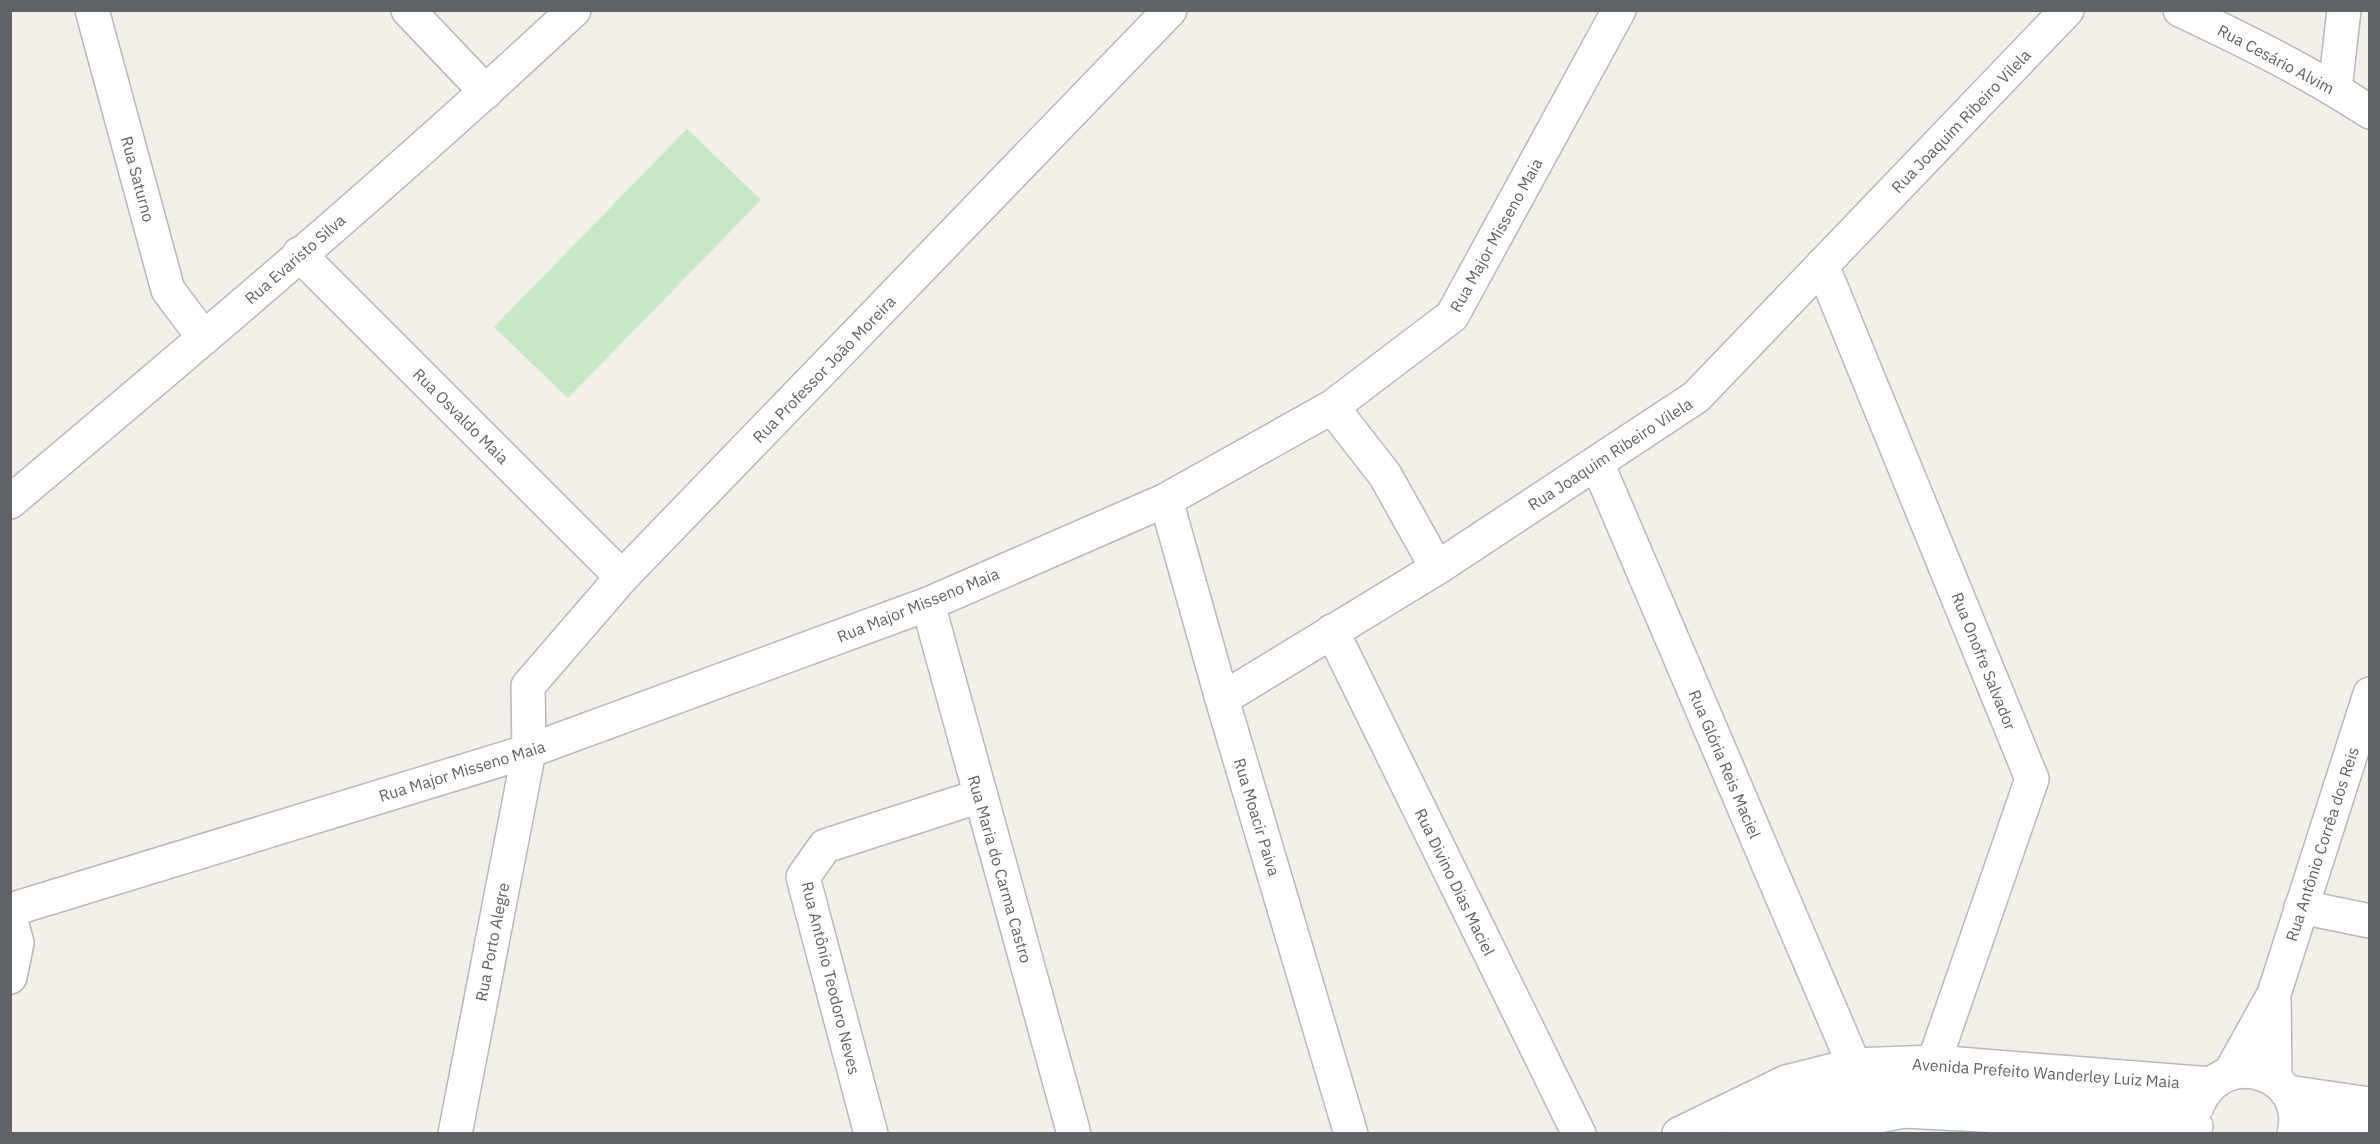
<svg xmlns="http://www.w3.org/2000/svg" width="2380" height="1144" font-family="'IBM Plex Sans',sans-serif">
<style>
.green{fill:#c5e8c5}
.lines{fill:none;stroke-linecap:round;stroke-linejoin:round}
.pedestrian-casing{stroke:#b5b8bc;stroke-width:34}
.minor-casing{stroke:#b5b8bc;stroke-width:36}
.tertiary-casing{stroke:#b5b8bc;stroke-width:36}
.secondary-casing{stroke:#b6babf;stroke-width:36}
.pedestrian{stroke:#fff;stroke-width:32}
.minor{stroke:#fff;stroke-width:33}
.tertiary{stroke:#fff;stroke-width:33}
.secondary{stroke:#fff;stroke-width:33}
.labels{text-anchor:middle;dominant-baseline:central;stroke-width:4.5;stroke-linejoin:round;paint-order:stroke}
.street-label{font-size:16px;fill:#5f6368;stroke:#fff}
</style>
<rect width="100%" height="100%" fill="#f1efe8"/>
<!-- green -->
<path class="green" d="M 687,129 L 761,200 L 568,398 L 494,327 Z"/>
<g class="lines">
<!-- pedestrian casing -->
<g class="pedestrian-casing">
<path id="pedestrian" d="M 2296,1122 L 2370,1133
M 1738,1134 L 1753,1125 L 1891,1085 L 2198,1106"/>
</g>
<!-- minor casing -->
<g class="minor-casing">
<path id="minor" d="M 92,10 L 168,290 L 204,338
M 408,10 L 486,92
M 2335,89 L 2344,10
M 299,254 L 622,577
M 1822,265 L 2032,779 L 1934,1062
M 1332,407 L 1385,475 L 1437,568
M 1597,463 L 1854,1065
M 1166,500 L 1222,699 L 1351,1134
M 928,604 L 1074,1134
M 1332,631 L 1579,1134
M 1222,699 L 1437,568 L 1696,397 L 2067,10
M 2301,907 L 2370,921
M 10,910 L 529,751 L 928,604 L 1166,500 L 1332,407 L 1452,316 L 1619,10
M 10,917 L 17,943 L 10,977
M 455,1134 L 529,751 L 528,686 L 622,577 L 1170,10
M 871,1134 L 803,877 L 825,846 L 980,796"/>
</g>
<!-- tertiary casing -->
<g class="tertiary-casing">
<path id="tertiary" d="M 2180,10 C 2246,41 2309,72 2370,112
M 2274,996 L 2275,1080
M 2230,1073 L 2274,994 L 2370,694"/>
</g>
<!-- secondary casing -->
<g class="secondary-casing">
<path id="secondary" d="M 10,502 C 201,341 392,180 574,10
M 2287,1092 L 2370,1104
M 2199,1102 C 2225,1046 2309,1073 2294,1134
M 1679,1134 L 1786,1082 L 1854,1065 L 1934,1062 L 2211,1084
M 1799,1134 L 1806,1130 L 1904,1111 L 2196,1126"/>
</g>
<!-- pedestrian -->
<use href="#pedestrian" class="pedestrian"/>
<!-- minor -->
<use href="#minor" class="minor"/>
<!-- tertiary -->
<use href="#tertiary" class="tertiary"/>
<!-- secondary -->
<use href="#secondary" class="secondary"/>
</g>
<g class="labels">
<!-- street labels -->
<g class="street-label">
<text transform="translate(2276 59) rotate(28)">Rua Cesário Alvim</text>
<text transform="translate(1961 121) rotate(-46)">Rua Joaquim Ribeiro Vilela</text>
<text transform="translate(138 179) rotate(75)">Rua Saturno</text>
<text transform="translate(1496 235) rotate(-61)">Rua Major Misseno Maia</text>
<text transform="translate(295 259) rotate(-41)">Rua Evaristo Silva</text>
<text transform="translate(824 369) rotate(-46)">Rua Professor João Moreira</text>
<text transform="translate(461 416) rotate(45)">Rua Osvaldo Maia</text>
<text transform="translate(1610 454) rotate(-33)">Rua Joaquim Ribeiro Vilela</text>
<text transform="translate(918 605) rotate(-22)">Rua Major Misseno Maia</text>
<text transform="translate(1984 661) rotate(68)">Rua Onofre Salvador</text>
<text transform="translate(1725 764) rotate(67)">Rua Glória Reis Maciel</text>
<text transform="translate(462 771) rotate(-17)">Rua Major Misseno Maia</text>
<text transform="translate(1257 817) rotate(73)">Rua Moacir Paiva</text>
<text transform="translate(2322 844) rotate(-72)">Rua Antônio Corrêa dos Reis</text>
<text transform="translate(1000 869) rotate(74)">Rua Maria do Carma Castro</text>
<text transform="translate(1455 882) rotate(64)">Rua Divino Dias Maciel</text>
<text transform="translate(492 942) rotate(-79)">Rua Porto Alegre</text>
<text transform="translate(831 978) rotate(76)">Rua Antônio Teodoro Neves</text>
<text transform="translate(2046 1073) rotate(4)">Avenida Prefeito Wanderley Luiz Maia</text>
</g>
</g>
<!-- border -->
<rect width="2380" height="1144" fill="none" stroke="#5f6368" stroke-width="24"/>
</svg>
